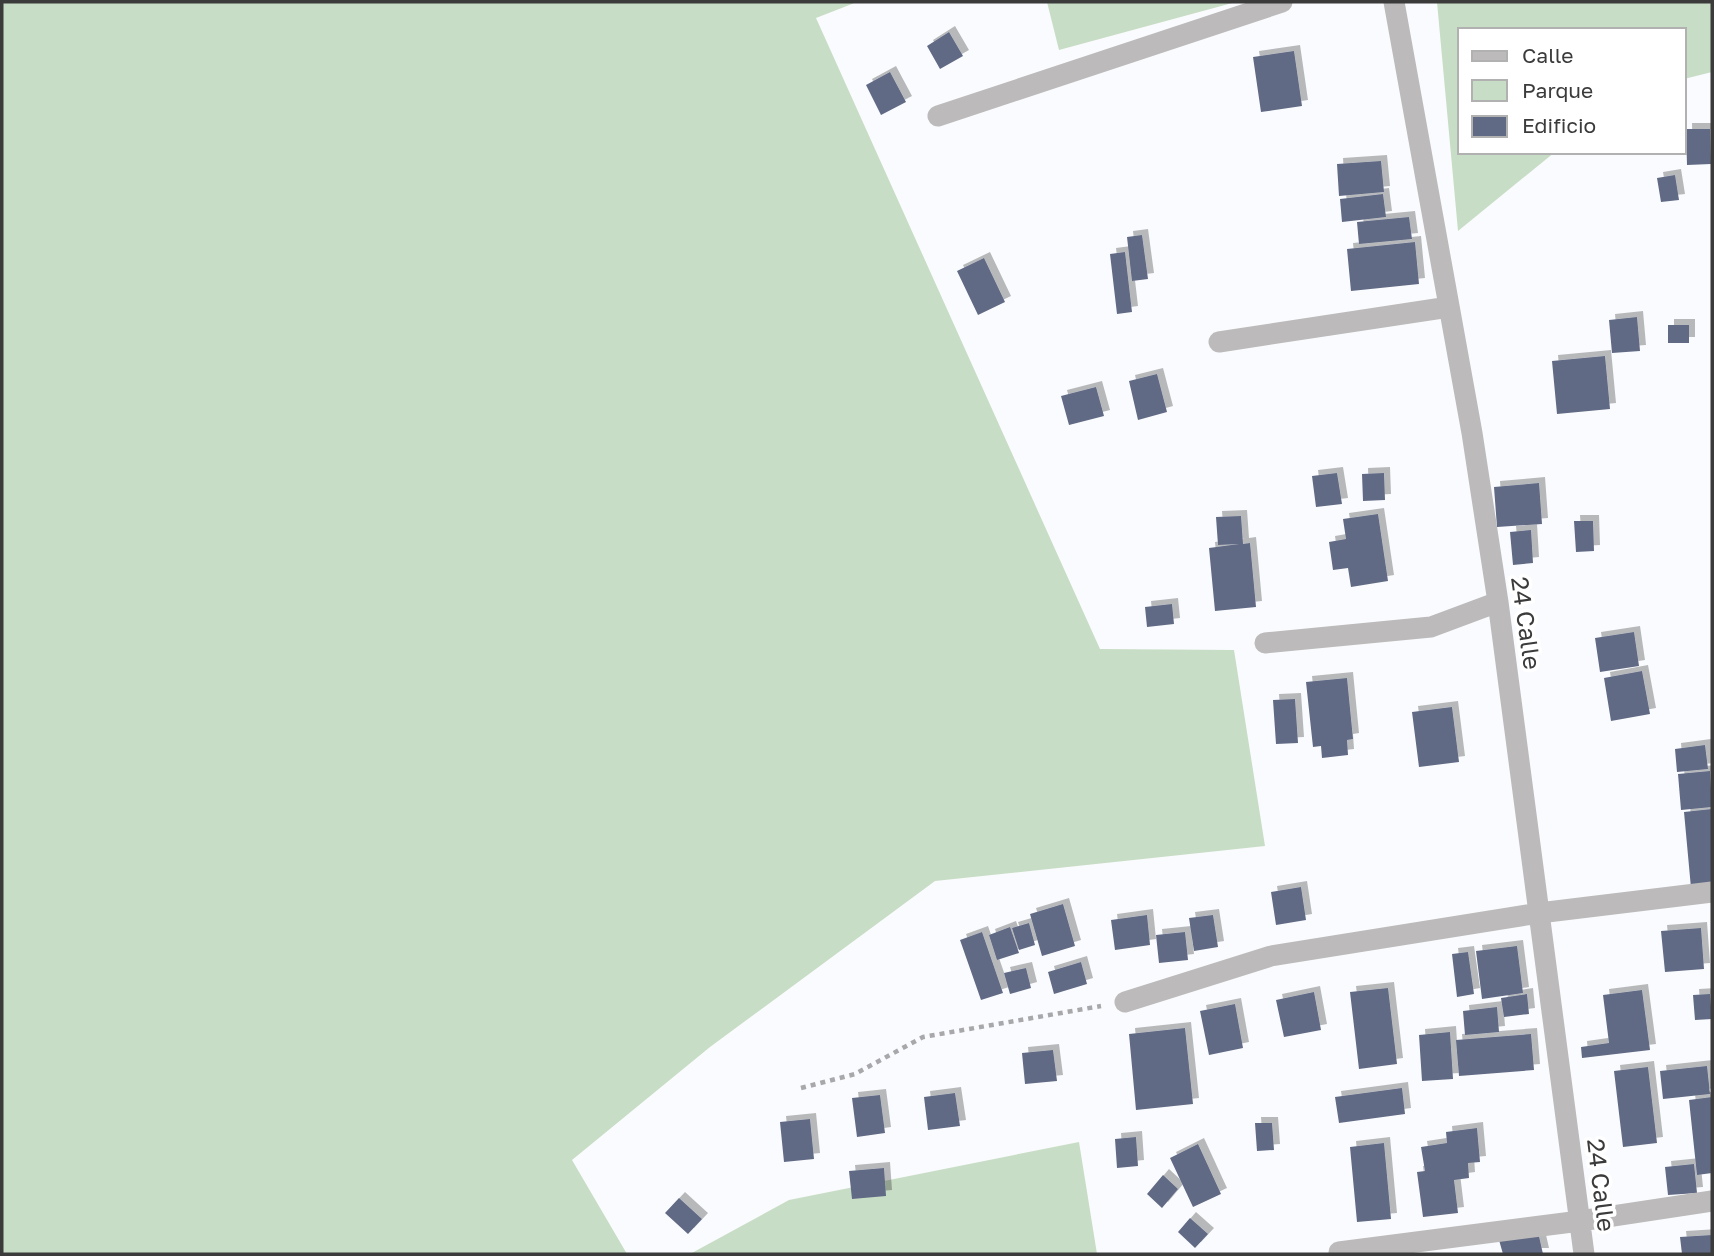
<svg xmlns="http://www.w3.org/2000/svg" width="1714" height="1256" font-family="'Golos Text',sans-serif">
<style>
.green{fill:#c8ddc5}
.building{fill:#616a84;filter:url(#shadow)}
.lines{fill:none;stroke-linecap:round;stroke-linejoin:round}
.path{stroke:#a8a8ab;stroke-width:4.5;stroke-dasharray:5 5;stroke-linecap:butt}
.minor{stroke:#bcbaba;stroke-width:21}
.labels{text-anchor:middle;dominant-baseline:central;stroke-width:7;stroke-linejoin:round;paint-order:stroke}
.street-label{font-size:24px;fill:#3b3b3c;stroke:#fff}
</style>
<defs>
<filter id="shadow"><feDropShadow dx="6" dy="-6" stdDeviation="0" flood-color="#0004"/></filter>
</defs>
<rect width="100%" height="100%" fill="#fafbfe"/>
<!-- green -->
<path class="green" d="M 2,2 L 857,2 L 816,18 L 1100,649 L 1234,650 L 1265,846 L 935,881 L 710,1047 L 572,1160 L 627,1254 L 2,1254 Z
M 1047,2 L 1236,2 L 1059,50 Z
M 1437,2 L 1712,2 L 1712,72 L 1684,79 L 1684,30 L 1460,30 L 1460,152 L 1555,152 L 1458,231 Z
M 1079,1142 L 1097,1254 L 690,1254 L 789,1200 Z"/>
<!-- building -->
<path class="building" d="M 949,32 L 963,56 L 940,69 L 927,46 Z
M 1294,51 L 1302,106 L 1261,112 L 1253,57 Z
M 890,72 L 906,102 L 881,115 L 866,85 Z
M 1686,129 L 1710,129 L 1711,164 L 1687,165 Z
M 1381,161 L 1384,192 L 1339,196 L 1337,164 Z
M 1675,175 L 1679,200 L 1661,202 L 1657,178 Z
M 1383,194 L 1386,217 L 1342,222 L 1340,199 Z
M 1409,217 L 1412,239 L 1359,244 L 1357,222 Z
M 1142,235 L 1148,279 L 1132,281 L 1127,237 Z
M 1415,242 L 1419,284 L 1351,291 L 1347,249 Z
M 1125,252 L 1132,312 L 1117,314 L 1110,254 Z
M 984,258 L 1005,302 L 978,315 L 957,271 Z
M 1637,317 L 1640,351 L 1612,353 L 1609,320 Z
M 1668,325 L 1689,325 L 1689,343 L 1668,343 Z
M 1605,356 L 1610,409 L 1557,414 L 1552,361 Z
M 1157,374 L 1167,412 L 1138,420 L 1129,381 Z
M 1096,387 L 1104,416 L 1069,425 L 1061,396 Z
M 1337,473 L 1342,504 L 1316,507 L 1312,476 Z
M 1384,473 L 1385,500 L 1363,501 L 1362,474 Z
M 1539,483 L 1542,524 L 1497,527 L 1494,487 Z
M 1378,514 L 1388,581 L 1351,587 L 1348,568 L 1333,570 L 1329,542 L 1346,539 L 1343,519 Z
M 1241,516 L 1243,544 L 1250,543 L 1256,607 L 1215,611 L 1209,548 L 1239,544 L 1218,545 L 1216,517 Z
M 1574,521 L 1593,521 L 1594,551 L 1576,552 Z
M 1531,530 L 1533,563 L 1513,565 L 1510,532 Z
M 1172,604 L 1174,624 L 1147,627 L 1145,607 Z
M 1634,632 L 1639,666 L 1600,672 L 1595,638 Z
M 1642,671 L 1650,714 L 1611,721 L 1604,678 Z
M 1347,678 L 1353,739 L 1347,740 L 1348,755 L 1322,758 L 1321,746 L 1313,747 L 1306,682 Z
M 1295,699 L 1298,743 L 1276,744 L 1273,700 Z
M 1452,707 L 1459,762 L 1419,767 L 1412,712 Z
M 1705,745 L 1708,769 L 1677,772 L 1675,749 Z
M 1710,771 L 1712,807 L 1681,810 L 1678,774 Z
M 1712,809 L 1712,886 L 1691,888 L 1684,812 Z
M 1301,887 L 1306,920 L 1276,925 L 1271,892 Z
M 1063,904 L 1075,946 L 1042,956 L 1030,914 Z
M 1147,915 L 1150,945 L 1115,950 L 1111,920 Z
M 1213,915 L 1218,947 L 1194,951 L 1189,918 Z
M 1029,923 L 1035,945 L 1019,950 L 1012,928 Z
M 1010,927 L 1019,953 L 997,960 L 989,935 Z
M 1701,928 L 1704,969 L 1665,972 L 1661,931 Z
M 982,932 L 1003,993 L 981,1000 L 960,940 Z
M 1185,932 L 1188,960 L 1159,963 L 1156,935 Z
M 1517,946 L 1523,993 L 1482,999 L 1476,951 Z
M 1468,952 L 1474,994 L 1457,997 L 1452,954 Z
M 1081,962 L 1087,984 L 1054,994 L 1048,972 Z
M 1026,968 L 1031,988 L 1010,994 L 1004,973 Z
M 1388,988 L 1397,1064 L 1359,1069 L 1350,992 Z
M 1642,990 L 1650,1050 L 1582,1058 L 1581,1047 L 1609,1043 L 1603,995 Z
M 1314,992 L 1321,1030 L 1284,1037 L 1276,1000 Z
M 1527,994 L 1529,1014 L 1504,1017 L 1501,998 Z
M 1710,994 L 1712,1019 L 1695,1020 L 1693,995 Z
M 1235,1004 L 1243,1048 L 1209,1055 L 1200,1011 Z
M 1497,1007 L 1499,1032 L 1465,1035 L 1463,1011 Z
M 1185,1028 L 1193,1104 L 1136,1110 L 1129,1034 Z
M 1450,1032 L 1453,1079 L 1422,1081 L 1419,1035 Z
M 1531,1034 L 1534,1070 L 1459,1076 L 1456,1040 Z
M 1053,1050 L 1057,1081 L 1025,1084 L 1022,1053 Z
M 1707,1066 L 1710,1094 L 1663,1099 L 1660,1071 Z
M 1648,1067 L 1657,1143 L 1623,1147 L 1614,1071 Z
M 1402,1088 L 1405,1114 L 1339,1123 L 1335,1097 Z
M 955,1093 L 960,1126 L 928,1130 L 924,1097 Z
M 880,1095 L 885,1133 L 857,1137 L 852,1098 Z
M 1712,1097 L 1712,1173 L 1697,1175 L 1689,1100 Z
M 810,1119 L 814,1159 L 784,1162 L 780,1122 Z
M 1255,1123 L 1272,1123 L 1274,1150 L 1257,1151 Z
M 1477,1128 L 1480,1162 L 1468,1163 L 1469,1178 L 1454,1180 L 1458,1213 L 1423,1217 L 1417,1172 L 1425,1171 L 1421,1147 L 1447,1143 L 1446,1132 Z
M 1136,1137 L 1138,1166 L 1117,1168 L 1115,1139 Z
M 1384,1143 L 1391,1219 L 1357,1222 L 1350,1147 Z
M 1198,1144 L 1221,1194 L 1193,1207 L 1170,1158 Z
M 1694,1164 L 1697,1193 L 1668,1195 L 1665,1167 Z
M 884,1168 L 886,1196 L 852,1199 L 849,1171 Z
M 1163,1175 L 1178,1189 L 1162,1208 L 1147,1194 Z
M 679,1198 L 702,1219 L 688,1234 L 665,1213 Z
M 1190,1218 L 1208,1234 L 1195,1248 L 1178,1232 Z
M 1538,1232 L 1543,1254 L 1503,1254 L 1499,1240 Z
M 1712,1235 L 1712,1254 L 1682,1254 L 1680,1237 Z"/>
<g class="lines">
<!-- path -->
<path class="path" d="M 801,1088 L 855,1074 L 923,1037 L 1101,1006"/>
<!-- minor -->
<path class="minor" d="M 1394,2 L 1472,433 L 1498,602 L 1584,1254
M 938,116 L 1282,2
M 1219,342 L 1449,307
M 1265,643 L 1431,627 L 1498,602
M 1125,1002 L 1271,956 L 1539,913 L 1712,892
M 1339,1252 L 1580,1221 L 1712,1201"/>
</g>
<g class="labels">
<!-- street labels -->
<g class="street-label">
<text transform="translate(1527 623) rotate(82)">24 Calle</text>
<text transform="translate(1602 1185) rotate(83)">24 Calle</text>
</g>
</g>
<!-- border -->
<rect width="1714" height="1256" fill="none" stroke="#3b3b3c" stroke-width="7"/>
<!-- legend -->
<rect x="1458" y="28" width="228" height="126" fill="#ffffff" stroke="#b1b1b1" stroke-width="2"/>
<rect x="1472" y="51" width="35" height="10" fill="#bcbaba" stroke="#b1b1b1" stroke-width="2"/>
<text x="1522" y="63" font-size="21" fill="#3b3b3c">Calle</text>
<rect x="1472" y="80" width="35" height="21" fill="#c8ddc5" stroke="#b1b1b1" stroke-width="2"/>
<text x="1522" y="98" font-size="21" fill="#3b3b3c">Parque</text>
<rect x="1472" y="116" width="35" height="21" fill="#616a84" stroke="#b1b1b1" stroke-width="2"/>
<text x="1522" y="133" font-size="21" fill="#3b3b3c">Edificio</text>
</svg>
